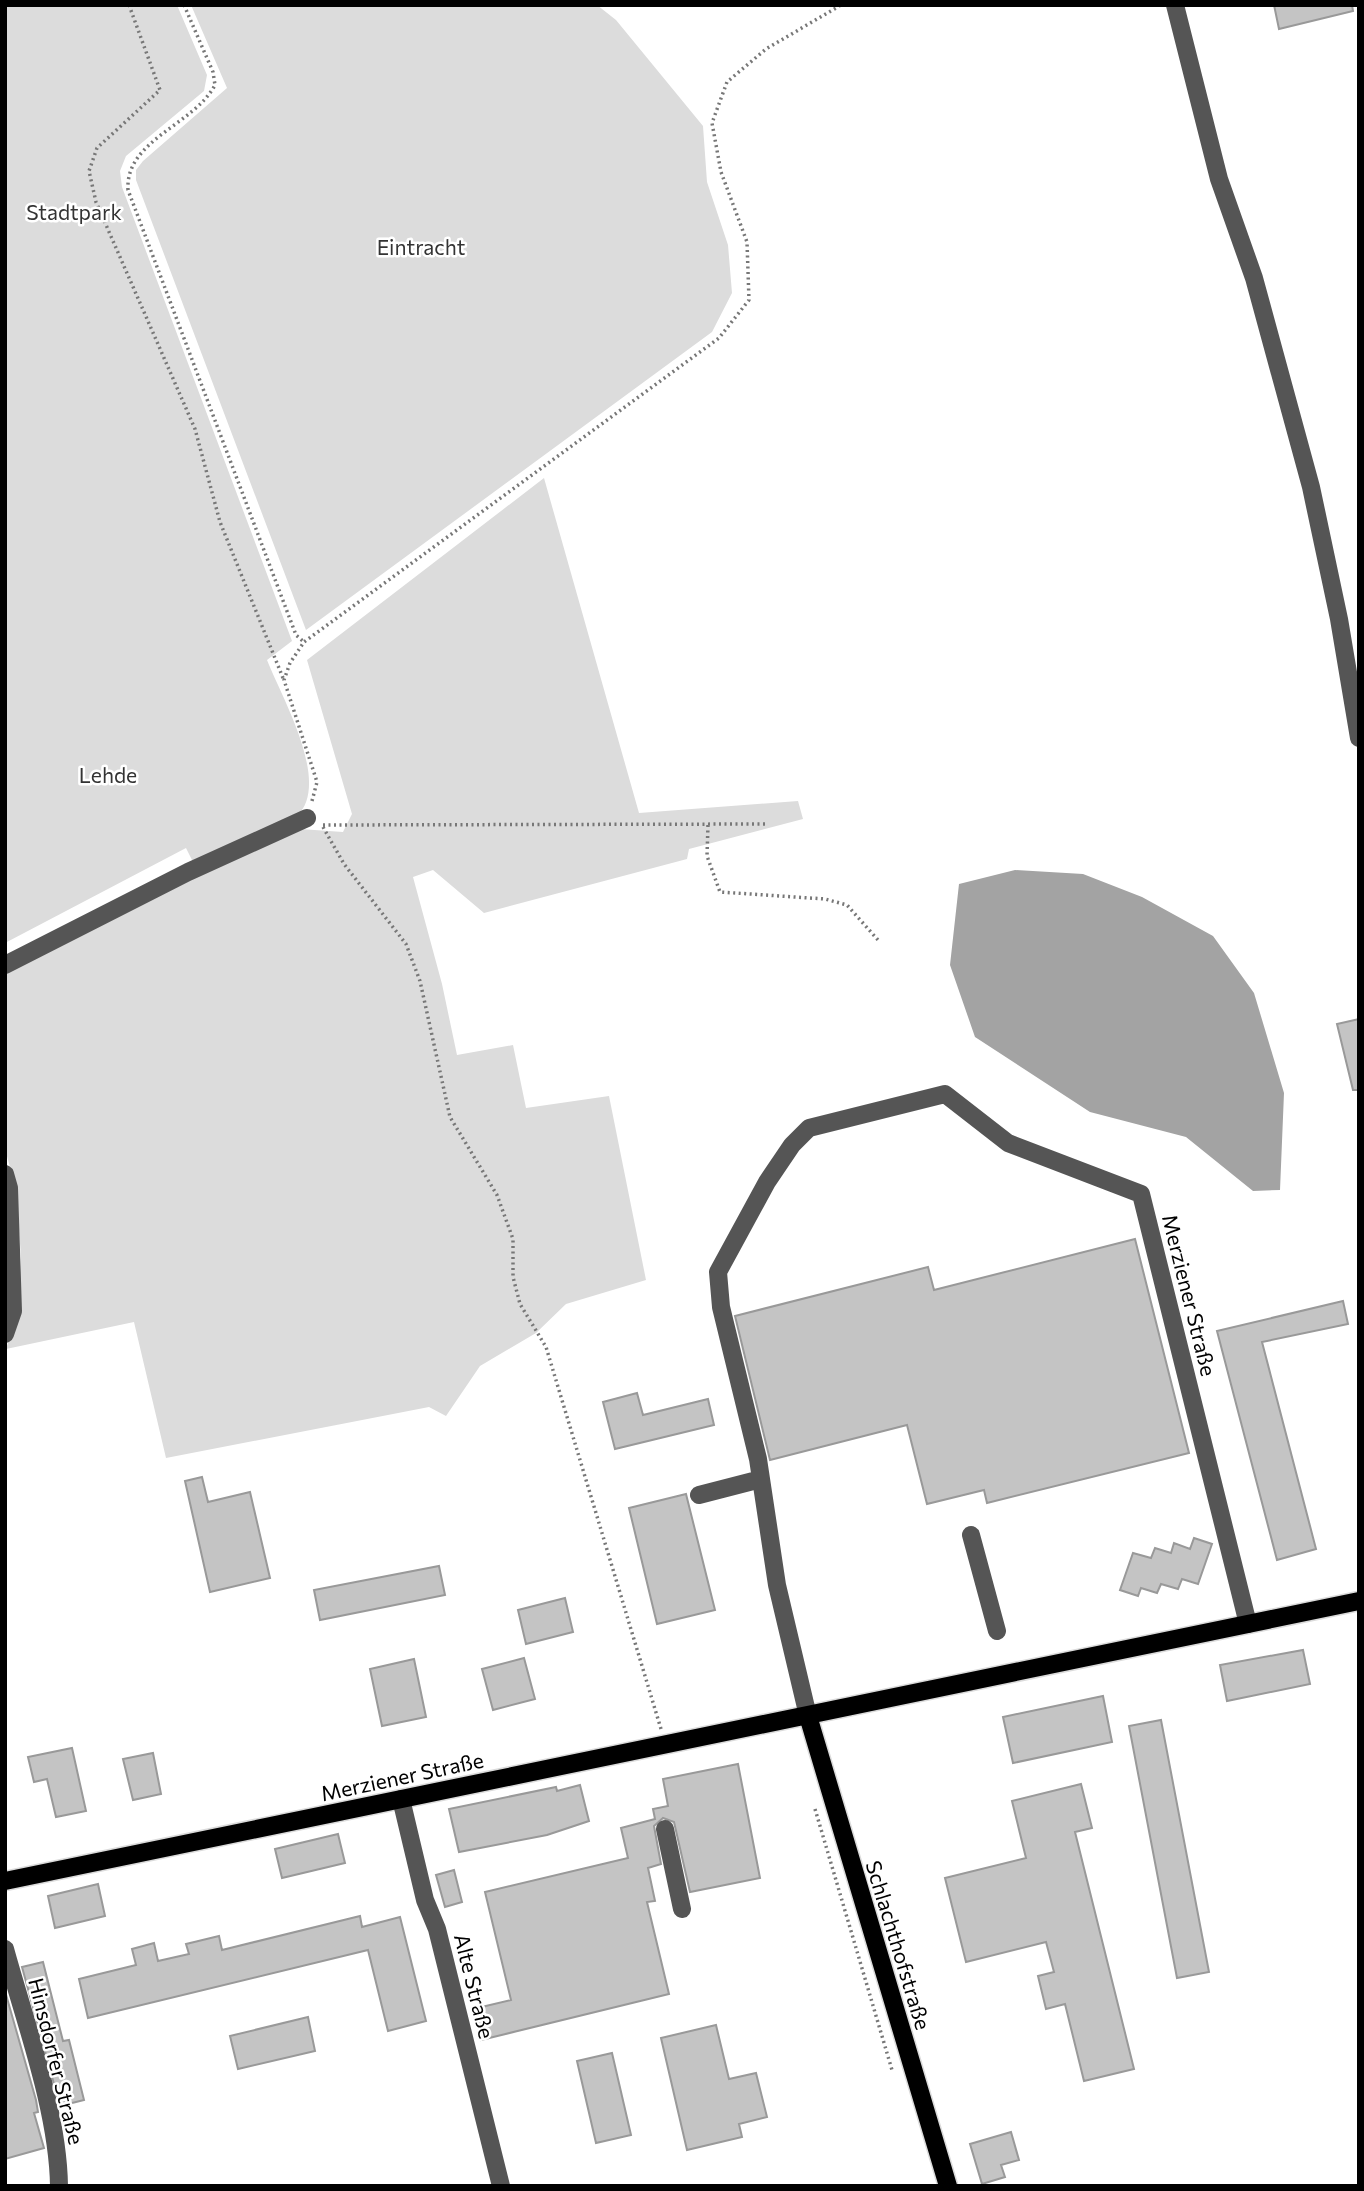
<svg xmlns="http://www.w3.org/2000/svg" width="1364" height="2191" font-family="Commissioner,sans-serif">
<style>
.green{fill:#dcdcdc}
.water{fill:#a3a3a3}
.building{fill:#c4c4c4;stroke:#999;stroke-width:2}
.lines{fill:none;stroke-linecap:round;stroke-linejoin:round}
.major-casing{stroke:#dbdbdb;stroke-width:21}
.path{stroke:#777;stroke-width:3.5;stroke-dasharray:2 3.5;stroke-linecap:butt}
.minor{stroke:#555;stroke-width:18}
.major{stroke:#000;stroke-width:18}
.labels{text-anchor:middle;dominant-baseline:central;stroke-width:5;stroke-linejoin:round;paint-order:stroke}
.park-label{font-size:21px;fill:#333;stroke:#fff}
.street-label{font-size:21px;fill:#000;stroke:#fff}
</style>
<rect width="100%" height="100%" fill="#fff"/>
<!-- green -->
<path class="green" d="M 5,5 L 177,5 L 207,75 L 204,91 L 126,156 L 120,171 L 122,187 L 292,641 L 267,660 C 281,696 332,783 297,816 C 284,828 214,854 194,864 L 186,848 L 5,943 Z
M 191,5 L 597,5 L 616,20 L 703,126 L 707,182 L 728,245 L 732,293 L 712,332 L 306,630 L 136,180 L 136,170 L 143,161 L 227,88 Z
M 544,478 L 639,813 L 798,801 L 803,819 L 689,849 L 687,859 L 484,913 L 433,870 L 413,877 L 442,984 L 457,1055 L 513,1045 L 526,1108 L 609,1096 L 646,1280 L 566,1304 L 536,1333 L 480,1366 L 446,1416 L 429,1407 L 166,1458 L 134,1322 L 6,1349 L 18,1311 L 21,1257 L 16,1189 L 5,1149 L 5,974 L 201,872 L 300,829 L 343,832 L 352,814 L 307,660 Z"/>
<!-- water -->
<path class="water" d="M 1015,870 L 1083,874 L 1142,897 L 1213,936 L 1254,993 L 1284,1093 L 1280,1190 L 1253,1191 L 1186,1137 L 1090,1112 L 975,1037 L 950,965 L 959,884 Z"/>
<!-- building -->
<path class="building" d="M 1274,5 L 1352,5 L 1353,11 L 1279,29 Z
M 1359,1019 L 1359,1090 L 1353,1090 L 1337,1024 Z
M 1135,1239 L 1189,1453 L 987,1503 L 984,1490 L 927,1504 L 907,1425 L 770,1460 L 735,1316 L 928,1267 L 934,1290 Z
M 1343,1301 L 1348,1324 L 1262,1342 L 1316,1549 L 1277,1560 L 1217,1331 Z
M 637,1393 L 643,1415 L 708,1399 L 714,1425 L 615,1449 L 603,1402 Z
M 202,1477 L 208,1502 L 250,1492 L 270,1578 L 210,1592 L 185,1481 Z
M 686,1494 L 715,1610 L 657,1624 L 629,1508 Z
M 1194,1538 L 1212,1544 L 1198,1584 L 1182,1579 L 1178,1589 L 1161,1584 L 1157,1593 L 1141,1588 L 1138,1596 L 1120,1590 L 1133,1553 L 1151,1558 L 1155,1548 L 1171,1553 L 1174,1543 L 1190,1549 Z
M 439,1566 L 445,1595 L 320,1620 L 314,1590 Z
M 565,1598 L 573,1632 L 526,1644 L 518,1610 Z
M 1303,1650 L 1310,1684 L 1227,1701 L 1220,1665 Z
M 524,1658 L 535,1699 L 493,1710 L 482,1669 Z
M 414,1659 L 426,1717 L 382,1726 L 370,1669 Z
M 1103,1696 L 1112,1742 L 1013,1763 L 1003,1717 Z
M 1161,1720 L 1209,1972 L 1177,1978 L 1129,1726 Z
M 72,1748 L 86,1811 L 56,1817 L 47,1779 L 34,1782 L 28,1757 Z
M 153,1753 L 161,1794 L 133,1800 L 123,1759 Z
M 738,1764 L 760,1878 L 690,1892 L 674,1822 L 663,1818 L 654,1826 L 661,1864 L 648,1868 L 655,1901 L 647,1902 L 669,1994 L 481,2040 L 473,2009 L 511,2000 L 485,1892 L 628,1858 L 621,1828 L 655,1819 L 653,1809 L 668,1806 L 663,1779 Z
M 1081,1784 L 1092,1828 L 1075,1832 L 1134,2069 L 1084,2081 L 1065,2004 L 1046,2009 L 1038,1976 L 1054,1972 L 1046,1942 L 966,1962 L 945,1878 L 1026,1858 L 1012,1801 Z
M 580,1785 L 589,1821 L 547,1835 L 459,1852 L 449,1809 L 556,1787 L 557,1791 Z
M 338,1834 L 345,1863 L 282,1878 L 275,1849 Z
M 454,1870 L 462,1902 L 445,1907 L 436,1875 Z
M 98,1884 L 105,1916 L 55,1928 L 48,1896 Z
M 360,1916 L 362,1927 L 400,1917 L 426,2021 L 388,2031 L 368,1950 L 88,2018 L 79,1979 L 136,1965 L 132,1949 L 154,1943 L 158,1961 L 189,1954 L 186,1944 L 219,1936 L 222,1950 Z
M 43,1962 L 63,2041 L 69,2040 L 84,2100 L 60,2106 L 22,1967 Z
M 5,1991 L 36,2100 L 38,2112 L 34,2113 L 44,2148 L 5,2159 Z
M 308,2017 L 315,2051 L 238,2069 L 230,2036 Z
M 716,2025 L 729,2079 L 756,2073 L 767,2117 L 739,2124 L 742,2137 L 687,2150 L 661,2038 Z
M 612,2053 L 631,2135 L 596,2143 L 577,2061 Z
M 1011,2132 L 1019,2160 L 1001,2165 L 1005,2177 L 982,2184 L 970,2144 Z"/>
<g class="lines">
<!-- major casing -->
<g class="major-casing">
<path id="major" d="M 808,1716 L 948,2186
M 5,1881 L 1359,1601"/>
</g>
<!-- path -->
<path class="path" d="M 129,5 L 160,90 L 97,148 L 89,171 L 96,202 L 195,429 L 220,522 L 283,678
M 184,5 L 213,72 L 215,85 C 194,125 125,140 128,190 L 296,635 L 304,642
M 312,801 L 317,782 L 284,680 L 290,663 L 304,642 L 719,338 L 749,300 L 747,242 L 721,172 L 712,123 L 727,82 L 766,49 L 841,5
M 323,825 L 765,824
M 708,825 L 707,856 L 720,892 L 825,899 L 847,905 L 878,940
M 323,827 L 344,864 L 406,944 L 420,981 L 450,1117 L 497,1195 L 513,1239 L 513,1277 L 520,1304 L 546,1347 L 661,1729
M 815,1809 L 892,2070"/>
<!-- minor -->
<path class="minor" d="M 1175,5 L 1219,179 L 1254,278 L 1311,487 L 1339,619 L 1359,738
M 5,965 L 188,872 L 307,818
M 5,1174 L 9,1188 L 13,1311 L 5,1334
M 699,1495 L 761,1479
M 971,1535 L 997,1631
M 808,1716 L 777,1585 L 758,1459 L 721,1307 L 718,1272 L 767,1182 L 792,1145 L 809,1128 L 945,1094 L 1008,1143 L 1141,1194 L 1248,1624
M 401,1799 L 425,1900 L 437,1929 L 501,2186
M 665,1829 L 682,1909
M 5,1949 C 25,2022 58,2111 59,2186"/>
<!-- major -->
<use href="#major" class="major"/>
</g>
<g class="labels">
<!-- park labels -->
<g class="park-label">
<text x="74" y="211">Stadtpark</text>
<text x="421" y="246">Eintracht</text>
<text x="108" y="774">Lehde</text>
</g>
<!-- street labels -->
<g class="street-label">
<text transform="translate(1190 1295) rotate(76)">Merziener Straße</text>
<text transform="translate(402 1776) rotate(-12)">Merziener Straße</text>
<text transform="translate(899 1945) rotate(73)">Schlachthofstraße</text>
<text transform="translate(475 1986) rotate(76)">Alte Straße</text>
<text transform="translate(57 2061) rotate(76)">Hinsdorfer Straße</text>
</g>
</g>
<!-- border -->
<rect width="1364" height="2191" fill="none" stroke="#000000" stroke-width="14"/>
</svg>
